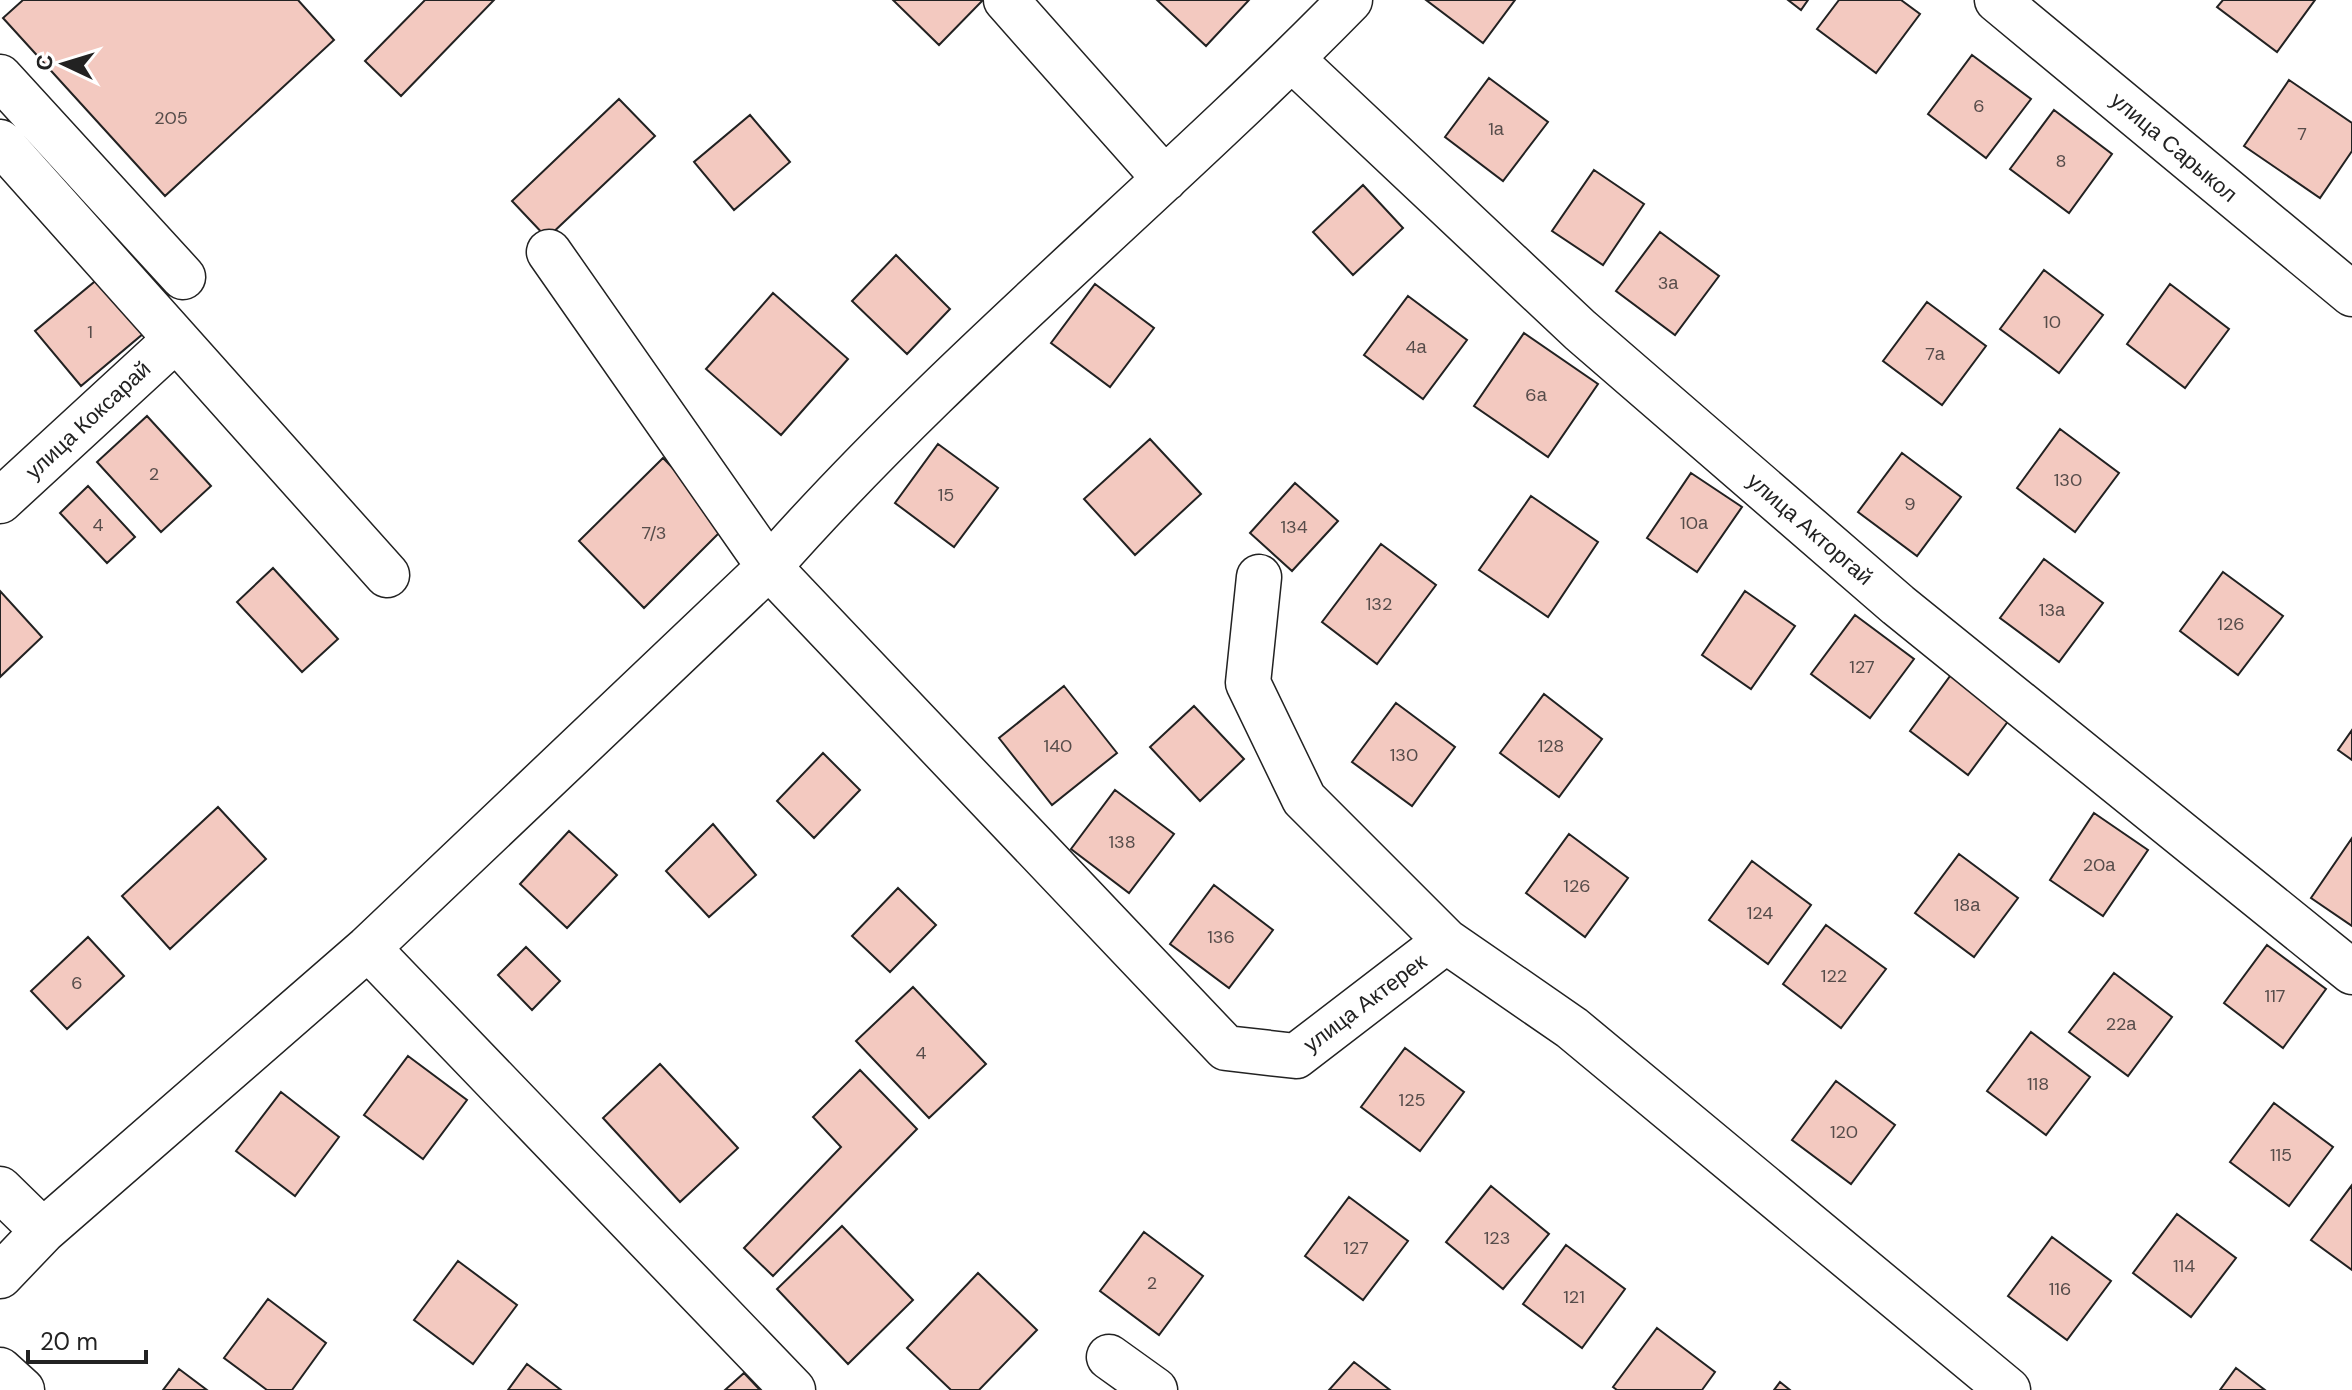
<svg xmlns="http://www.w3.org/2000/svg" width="2352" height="1390" font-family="'DM Sans',sans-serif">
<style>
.building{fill:#f3c9c0;stroke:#222;stroke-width:2}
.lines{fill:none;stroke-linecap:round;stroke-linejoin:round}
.minor-casing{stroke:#222;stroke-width:47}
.minor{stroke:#fff;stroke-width:44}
.labels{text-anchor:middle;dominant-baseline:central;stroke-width:6;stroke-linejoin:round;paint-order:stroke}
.number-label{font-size:18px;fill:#564c4a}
.street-label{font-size:22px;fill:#222;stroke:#fff}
</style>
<rect width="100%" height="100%" fill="#fff"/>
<!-- building -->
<path class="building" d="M 23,0 L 298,0 L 334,40 L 165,196 L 3,18 Z
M 425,0 L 494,0 L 401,96 L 365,61 Z
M 893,0 L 983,0 L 939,45 Z
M 1157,0 L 1249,0 L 1206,46 Z
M 1426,0 L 1515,0 L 1483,43 Z
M 1788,0 L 1808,0 L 1801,10 Z
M 1839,0 L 1901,0 L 1920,14 L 1876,73 L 1817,29 Z
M 2223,0 L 2315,0 L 2277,52 L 2217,7 Z
M 1972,55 L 2031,99 L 1986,158 L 1928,114 Z
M 1489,78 L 1548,122 L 1503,181 L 1445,137 Z
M 2289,80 L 2352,123 L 2352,151 L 2320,198 L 2244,146 Z
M 619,99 L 655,136 L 547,238 L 512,201 Z
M 2054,110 L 2112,154 L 2069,213 L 2010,169 Z
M 750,115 L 790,162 L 734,210 L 694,162 Z
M 1594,170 L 1644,204 L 1603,265 L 1552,231 Z
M 1363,185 L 1403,228 L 1353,275 L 1313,232 Z
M 1660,232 L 1719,276 L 1675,335 L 1616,291 Z
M 896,255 L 950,309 L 907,354 L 852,301 Z
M 2044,270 L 2103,315 L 2059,373 L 2000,329 Z
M 99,278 L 144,333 L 81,386 L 35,331 Z
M 1095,284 L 1154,328 L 1110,387 L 1051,343 Z
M 2170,284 L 2229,329 L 2185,388 L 2127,344 Z
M 773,293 L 848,359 L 781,435 L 706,369 Z
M 1408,296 L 1467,340 L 1423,399 L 1364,355 Z
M 1927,302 L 1986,346 L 1942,405 L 1883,361 Z
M 1524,333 L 1598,384 L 1548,457 L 1474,406 Z
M 147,416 L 211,486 L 161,532 L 97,462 Z
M 2060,429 L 2119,473 L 2075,532 L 2017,488 Z
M 1150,439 L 1201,494 L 1135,555 L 1084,499 Z
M 938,444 L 998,488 L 954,547 L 895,503 Z
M 1902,453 L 1961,497 L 1917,556 L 1858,512 Z
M 663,458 L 728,524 L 644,608 L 579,541 Z
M 1691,473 L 1742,507 L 1697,572 L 1647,538 Z
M 1295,483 L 1338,521 L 1292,571 L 1250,533 Z
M 88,486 L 135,537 L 107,563 L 60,513 Z
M 1531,496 L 1598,542 L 1548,617 L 1479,570 Z
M 1381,544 L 1436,585 L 1377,664 L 1322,622 Z
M 2044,559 L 2103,603 L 2059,662 L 2000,618 Z
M 273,568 L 338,639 L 302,672 L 237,602 Z
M 2223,572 L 2283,616 L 2238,675 L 2180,631 Z
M 0,591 L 42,637 L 0,677 Z
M 1745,591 L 1795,626 L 1751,689 L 1702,655 Z
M 1855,615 L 1914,659 L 1870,718 L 1811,674 Z
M 1953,672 L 2012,716 L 1968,775 L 1910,731 Z
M 1064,686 L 1117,753 L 1052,805 L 999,738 Z
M 1544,694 L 1602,739 L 1559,797 L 1500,753 Z
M 1396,703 L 1455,747 L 1412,806 L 1352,762 Z
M 1194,706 L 1244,759 L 1200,801 L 1150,747 Z
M 2352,730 L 2352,760 L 2338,750 Z
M 823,753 L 860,790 L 814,838 L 777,801 Z
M 1115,790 L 1174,834 L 1129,893 L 1071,849 Z
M 218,807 L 266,859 L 170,949 L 122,896 Z
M 2094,813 L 2148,850 L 2103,916 L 2050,880 Z
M 713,824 L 756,875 L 709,917 L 666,871 Z
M 569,831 L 617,875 L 567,928 L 520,884 Z
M 1569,834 L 1628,878 L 1585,937 L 1526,893 Z
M 2352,838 L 2352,926 L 2311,898 Z
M 1959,854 L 2018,898 L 1974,957 L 1915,913 Z
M 1752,861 L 1811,905 L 1768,964 L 1709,920 Z
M 1214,885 L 1273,930 L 1229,988 L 1170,944 Z
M 898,888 L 936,925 L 890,972 L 852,936 Z
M 1826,925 L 1886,969 L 1841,1028 L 1783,984 Z
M 88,937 L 124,976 L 67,1029 L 31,991 Z
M 2267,945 L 2326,989 L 2283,1048 L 2224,1003 Z
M 526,947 L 560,981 L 532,1010 L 498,975 Z
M 2114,973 L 2172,1017 L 2128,1076 L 2069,1032 Z
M 913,987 L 986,1064 L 929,1118 L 856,1041 Z
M 2031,1032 L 2090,1077 L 2046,1135 L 1987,1091 Z
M 1405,1048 L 1464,1092 L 1420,1151 L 1361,1107 Z
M 408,1056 L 467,1100 L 423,1159 L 364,1115 Z
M 660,1064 L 738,1148 L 680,1202 L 603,1118 Z
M 860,1070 L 917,1129 L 773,1276 L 744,1248 L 841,1147 L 813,1117 Z
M 1836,1081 L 1895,1125 L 1851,1184 L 1792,1140 Z
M 281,1092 L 339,1137 L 295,1196 L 236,1151 Z
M 2274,1103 L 2333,1147 L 2289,1206 L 2230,1162 Z
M 2352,1185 L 2352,1270 L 2311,1240 Z
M 1491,1186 L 1549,1234 L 1503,1289 L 1446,1242 Z
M 1349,1197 L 1408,1241 L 1363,1300 L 1305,1256 Z
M 2177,1214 L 2236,1258 L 2191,1317 L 2133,1273 Z
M 842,1226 L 913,1300 L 848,1364 L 777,1289 Z
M 1144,1232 L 1203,1276 L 1159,1335 L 1100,1291 Z
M 2052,1237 L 2111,1281 L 2067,1340 L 2008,1296 Z
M 1566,1245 L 1625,1289 L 1582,1348 L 1523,1304 Z
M 458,1261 L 517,1305 L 473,1364 L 414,1320 Z
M 978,1273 L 1037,1330 L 979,1390 L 951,1390 L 907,1348 Z
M 268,1299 L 326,1343 L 292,1390 L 267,1390 L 224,1358 Z
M 1657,1328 L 1715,1372 L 1702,1390 L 1617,1390 L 1613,1387 Z
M 1354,1362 L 1390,1390 L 1329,1390 Z
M 527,1364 L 561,1390 L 508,1390 Z
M 2236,1368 L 2265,1390 L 2220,1390 Z
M 179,1369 L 207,1390 L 163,1390 Z
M 744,1373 L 760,1390 L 725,1390 Z
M 1780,1382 L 1790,1390 L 1774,1390 Z"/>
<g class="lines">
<!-- minor casing -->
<g class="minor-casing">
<path id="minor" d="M 1006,0 L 1165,179
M 1997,0 L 2352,294
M 1292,59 L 1580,330 L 1898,605 L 2352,972
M 0,77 L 183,277
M 0,142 L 387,575
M 549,252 L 769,567 L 1226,1048 L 1296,1056 L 1446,941 L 1572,1028 L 2008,1390
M 0,501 L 176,339
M 1259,577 L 1248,683 L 1304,799 L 1446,941
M 368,948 L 793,1390
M 0,1189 L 43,1231
M 0,1276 L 43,1231 L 368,948 L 769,567 C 948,364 1161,193 1350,0
M 1109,1357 L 1155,1390
M 0,1370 L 22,1390"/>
</g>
<!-- minor -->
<use href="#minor" class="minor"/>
</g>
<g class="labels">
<!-- number labels -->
<g class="number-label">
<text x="1979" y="106">6</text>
<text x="171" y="118">205</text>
<text x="1496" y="129">1а</text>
<text x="2302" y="134">7</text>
<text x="2061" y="161">8</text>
<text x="1668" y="283">3а</text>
<text x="2052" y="322">10</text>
<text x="90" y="332">1</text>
<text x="1416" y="347">4а</text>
<text x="1935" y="354">7а</text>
<text x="1536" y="395">6а</text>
<text x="154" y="474">2</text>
<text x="2068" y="480">130</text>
<text x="946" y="495">15</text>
<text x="1910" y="504">9</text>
<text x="1694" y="523">10а</text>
<text x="98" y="525">4</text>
<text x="1294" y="527">134</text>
<text x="654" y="533">7/3</text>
<text x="1379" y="604">132</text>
<text x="2052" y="610">13а</text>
<text x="2231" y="624">126</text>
<text x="1862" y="667">127</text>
<text x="1058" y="746">140</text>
<text x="1551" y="746">128</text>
<text x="1404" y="755">130</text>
<text x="1122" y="842">138</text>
<text x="2099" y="865">20а</text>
<text x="1577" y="886">126</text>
<text x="1967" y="905">18а</text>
<text x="1760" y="913">124</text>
<text x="1221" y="937">136</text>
<text x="1834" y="976">122</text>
<text x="77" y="983">6</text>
<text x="2275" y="996">117</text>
<text x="2121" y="1024">22а</text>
<text x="921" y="1053">4</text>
<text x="2038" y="1084">118</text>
<text x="1412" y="1100">125</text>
<text x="1844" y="1132">120</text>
<text x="2281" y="1155">115</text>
<text x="1497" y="1238">123</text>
<text x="1356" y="1248">127</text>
<text x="2184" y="1266">114</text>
<text x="1152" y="1283">2</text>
<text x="2060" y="1289">116</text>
<text x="1574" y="1297">121</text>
</g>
<!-- street labels -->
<g class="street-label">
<text transform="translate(2174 147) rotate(40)">улица Сарыкол</text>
<text transform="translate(88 420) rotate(-43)">улица Коксарай</text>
<text transform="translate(1810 529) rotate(41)">улица Акторгай</text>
<text transform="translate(1365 1003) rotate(-37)">улица Актерек</text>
</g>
</g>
<!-- north arrow -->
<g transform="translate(64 64) rotate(274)" stroke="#ffffff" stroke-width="6" paint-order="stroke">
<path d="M0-6L14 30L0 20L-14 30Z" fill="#222222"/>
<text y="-12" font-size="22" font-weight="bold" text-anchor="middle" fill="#222222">С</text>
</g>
<!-- scale -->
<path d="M28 1350v12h118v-12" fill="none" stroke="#222222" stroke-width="4"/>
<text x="40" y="1350" font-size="24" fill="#222222" stroke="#ffffff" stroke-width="6" paint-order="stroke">20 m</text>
</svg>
